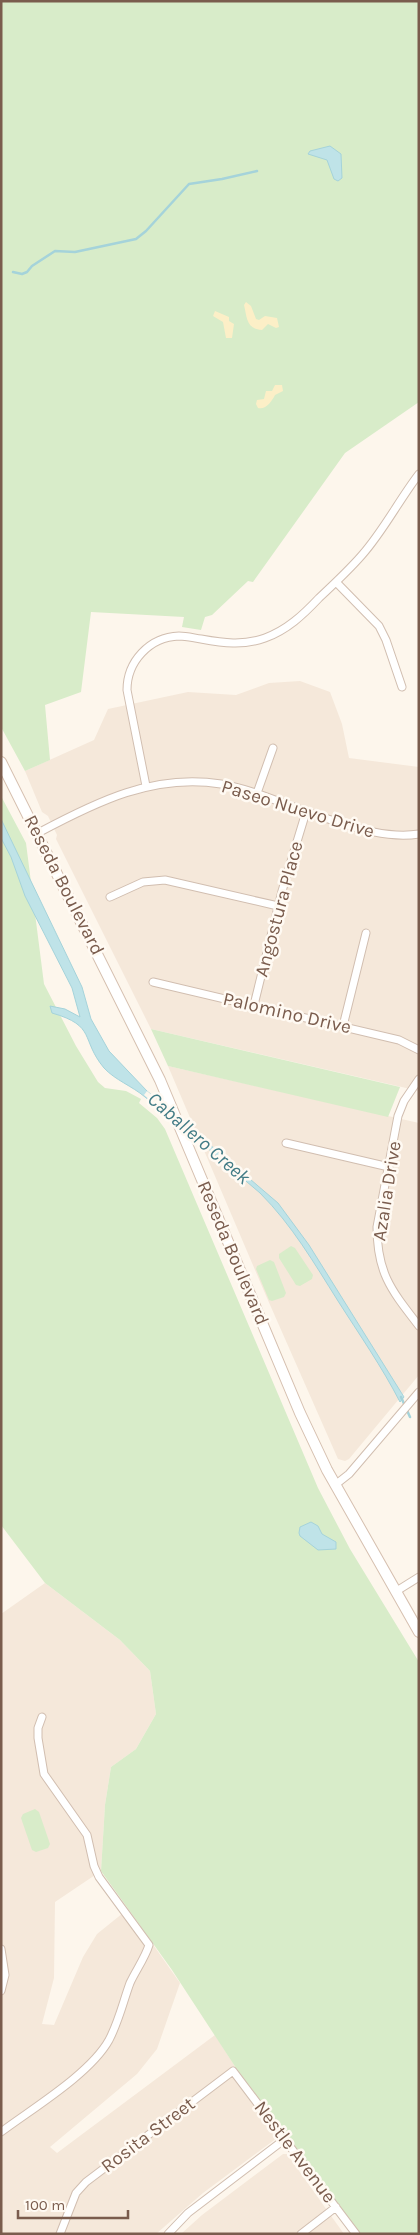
<svg xmlns="http://www.w3.org/2000/svg" width="420" height="2235" font-family="Karla,sans-serif">
<style>
.residential{fill:#f5e8da}
.green{fill:#d8ecc9}
.sand{fill:#fcefc7}
.water{fill:#bfe3e8;stroke:#a5d3da}
.pier{fill:#fdf6ec}
.lines{fill:none;stroke-linecap:round;stroke-linejoin:round}
.stream{stroke:#a5d3da;stroke-width:2.5}
.minor-casing{stroke:#d1beb0;stroke-width:9}
.secondary-casing{stroke:#d6c0b0;stroke-width:12}
.minor{stroke:#fff;stroke-width:7}
.secondary{stroke:#fff;stroke-width:10}
.labels{text-anchor:middle;dominant-baseline:central;stroke-width:5;stroke-linejoin:round;paint-order:stroke}
.street-label{font-size:19px;fill:#7a5c4d;stroke:#fffaf3}
.water-label{font-size:20px;font-style:italic;fill:#437c86;stroke:#fffaf3}
</style>
<rect width="100%" height="100%" fill="#fdf6ec"/>
<!-- residential -->
<path class="residential" d="M 300,681 L 330,692 L 342,724 L 349,758 L 419,767 L 419,1091 L 151,1029 L 56,839 L 57,835 L 48,816 L 42,812 L 25,771 L 94,740 L 108,709 L 188,692 L 236,695 L 269,683 Z
M 168,1066 L 419,1123 L 419,1375 L 349,1459 L 345,1461 L 338,1459 L 267,1298 Z
M 45,1583 L 120,1640 L 150,1671 L 156,1714 L 136,1749 L 111,1767 L 105,1805 L 101,1871 L 55,1902 L 54,1978 L 42,2024 L 54,2025 L 83,1957 L 97,1934 L 128,1909 L 180,1983 L 157,2049 L 137,2074 L 50,2147 L 57,2153 L 215,2035 L 236,2068 L 285,2132 L 203,2193 L 156,2234 L 1,2234 L 1,1614 Z
M 283,2154 L 287,2154 L 344,2234 L 181,2234 L 202,2215 Z"/>
<!-- green -->
<path class="green" d="M 1,1 L 419,1 L 419,402 L 345,453 L 253,582 L 248,581 L 212,615 L 205,617 L 201,630 L 182,627 L 184,617 L 91,612 L 81,692 L 45,705 L 50,760 L 25,771 L 1,727 Z
M 1,796 L 26,843 L 44,984 L 76,1046 L 98,1082 L 105,1088 L 126,1091 L 141,1099 L 139,1103 L 157,1118 L 165,1129 L 318,1488 L 350,1549 L 419,1662 L 419,2234 L 361,2234 L 236,2068 L 172,1970 L 101,1871 L 105,1805 L 111,1767 L 136,1749 L 156,1714 L 150,1671 L 120,1640 L 45,1583 L 1,1525 Z
M 151,1029 L 400,1087 L 388,1117 L 168,1066 Z
M 291,1246 L 295,1248 L 313,1275 L 312,1279 L 300,1286 L 296,1285 L 279,1258 L 279,1254 Z
M 270,1260 L 274,1262 L 286,1293 L 284,1297 L 272,1301 L 269,1300 L 256,1269 L 257,1266 Z
M 35,1809 L 39,1812 L 50,1844 L 48,1848 L 36,1852 L 32,1850 L 21,1818 L 23,1814 Z"/>
<!-- sand -->
<path class="sand" d="M 246,302 L 251,306 L 256,319 L 259,320 L 265,316 L 277,318 L 279,327 L 276,328 L 268,324 L 262,330 C 246,329 247,317 244,305 Z
M 215,311 L 229,317 L 229,321 L 234,324 L 232,338 L 226,338 L 223,322 L 213,316 Z
M 275,385 L 282,385 L 283,391 L 275,395 C 272,401 266,410 258,408 L 256,404 L 257,400 L 264,399 L 266,391 L 272,391 Z"/>
<!-- water -->
<path class="water" d="M 330,146 L 341,154 L 342,178 L 338,181 L 334,179 L 327,160 L 308,154 L 310,151 Z
M 1,819 L 82,987 L 91,1019 L 109,1051 L 147,1091 L 278,1203 L 309,1245 L 404,1397 L 400,1402 C 382,1367 359,1334 338,1301 C 314,1263 292,1225 260,1193 C 222,1161 184,1127 145,1097 C 132,1086 115,1080 104,1068 C 80,1039 97,1026 52,1013 L 50,1006 L 65,1009 L 80,1017 L 72,988 L 25,896 L 11,857 L 1,838 Z
M 311,1522 L 318,1526 L 322,1534 L 336,1542 L 336,1549 L 318,1550 L 300,1536 L 299,1533 L 300,1527 Z"/>
<!-- pier -->
<path class="pier" d="M 147,1091 L 205,1140 L 202,1144 L 144,1095 Z"/>
<g class="lines">
<!-- stream -->
<path class="stream" d="M 13,272 L 22,274 L 27,272 L 32,266 L 55,251 L 75,252 L 136,239 L 146,231 L 189,184 L 222,179 L 257,171
M 401,1397 L 410,1417"/>
<!-- minor casing -->
<g class="minor-casing">
<path id="minor" d="M 336,582 L 379,626 L 386,640 L 402,687
M 146,786 L 127,690 C 127,662 149,637 179,636 C 186,636 194,638 201,639 C 223,643 243,646 265,638 C 287,630 303,615 319,598 C 334,584 349,570 362,555 C 384,530 399,500 419,474
M 257,793 L 273,748
M 38,833 C 96,802 154,773 221,784 C 256,790 289,807 322,817 C 353,827 386,839 419,834
M 110,897 L 143,882 L 165,880 L 278,906
M 153,982 L 399,1040 L 419,1050
M 254,1005 L 282,891 L 306,812
M 343,1026 L 366,933
M 419,1079 L 404,1101 L 398,1116 L 377,1227 C 377,1274 392,1291 419,1326
M 286,1143 L 389,1167
M 335,1485 L 349,1474 L 419,1392
M 395,1592 L 419,1577
M 1,1949 L 5,1975 L 1,1991
M 1,2132 C 33,2108 90,2074 109,2040 C 119,2021 123,2002 130,1983 C 136,1970 145,1958 149,1945 L 99,1877 L 94,1866 L 87,1835 L 44,1774 L 38,1738 L 38,1728 L 42,1717
M 60,2234 L 76,2193 L 86,2182 L 233,2071 L 356,2234
M 168,2234 L 188,2213 L 285,2139
M 301,2234 L 336,2207"/>
</g>
<!-- secondary casing -->
<g class="secondary-casing">
<path id="secondary" d="M 1,762 L 160,1080 L 300,1413 L 327,1470 L 419,1632"/>
</g>
<!-- minor -->
<use href="#minor" class="minor"/>
<!-- secondary -->
<use href="#secondary" class="secondary"/>
</g>
<g class="labels">
<!-- street labels -->
<g class="street-label">
<text transform="translate(298 809) rotate(17)">Paseo Nuevo Drive</text>
<text transform="translate(64 885) rotate(63)">Reseda Boulevard</text>
<text transform="translate(279 909) rotate(-75)">Angostura Place</text>
<text transform="translate(287 1013) rotate(13)">Palomino Drive</text>
<text transform="translate(387 1191) rotate(-81)">Azalia Drive</text>
<text transform="translate(233 1253) rotate(67)">Reseda Boulevard</text>
<text transform="translate(148 2135) rotate(-37)">Rosita Street</text>
<text transform="translate(295 2152) rotate(53)">Nestle Avenue</text>
</g>
<!-- water labels -->
<g class="water-label">
<text transform="translate(199 1138) rotate(41)">Caballero Creek</text>
</g>
</g>
<!-- border -->
<rect width="420" height="2235" fill="none" stroke="#7a5c4d" stroke-width="5"/>
<!-- scale -->
<path d="M18 2210v8h110v-8" fill="none" stroke="#7a5c4d" stroke-width="2.5"/>
<text x="25" y="2210" font-size="15" fill="#7a5c4d" stroke="#fffaf3" stroke-width="4" paint-order="stroke">100 m</text>
</svg>
